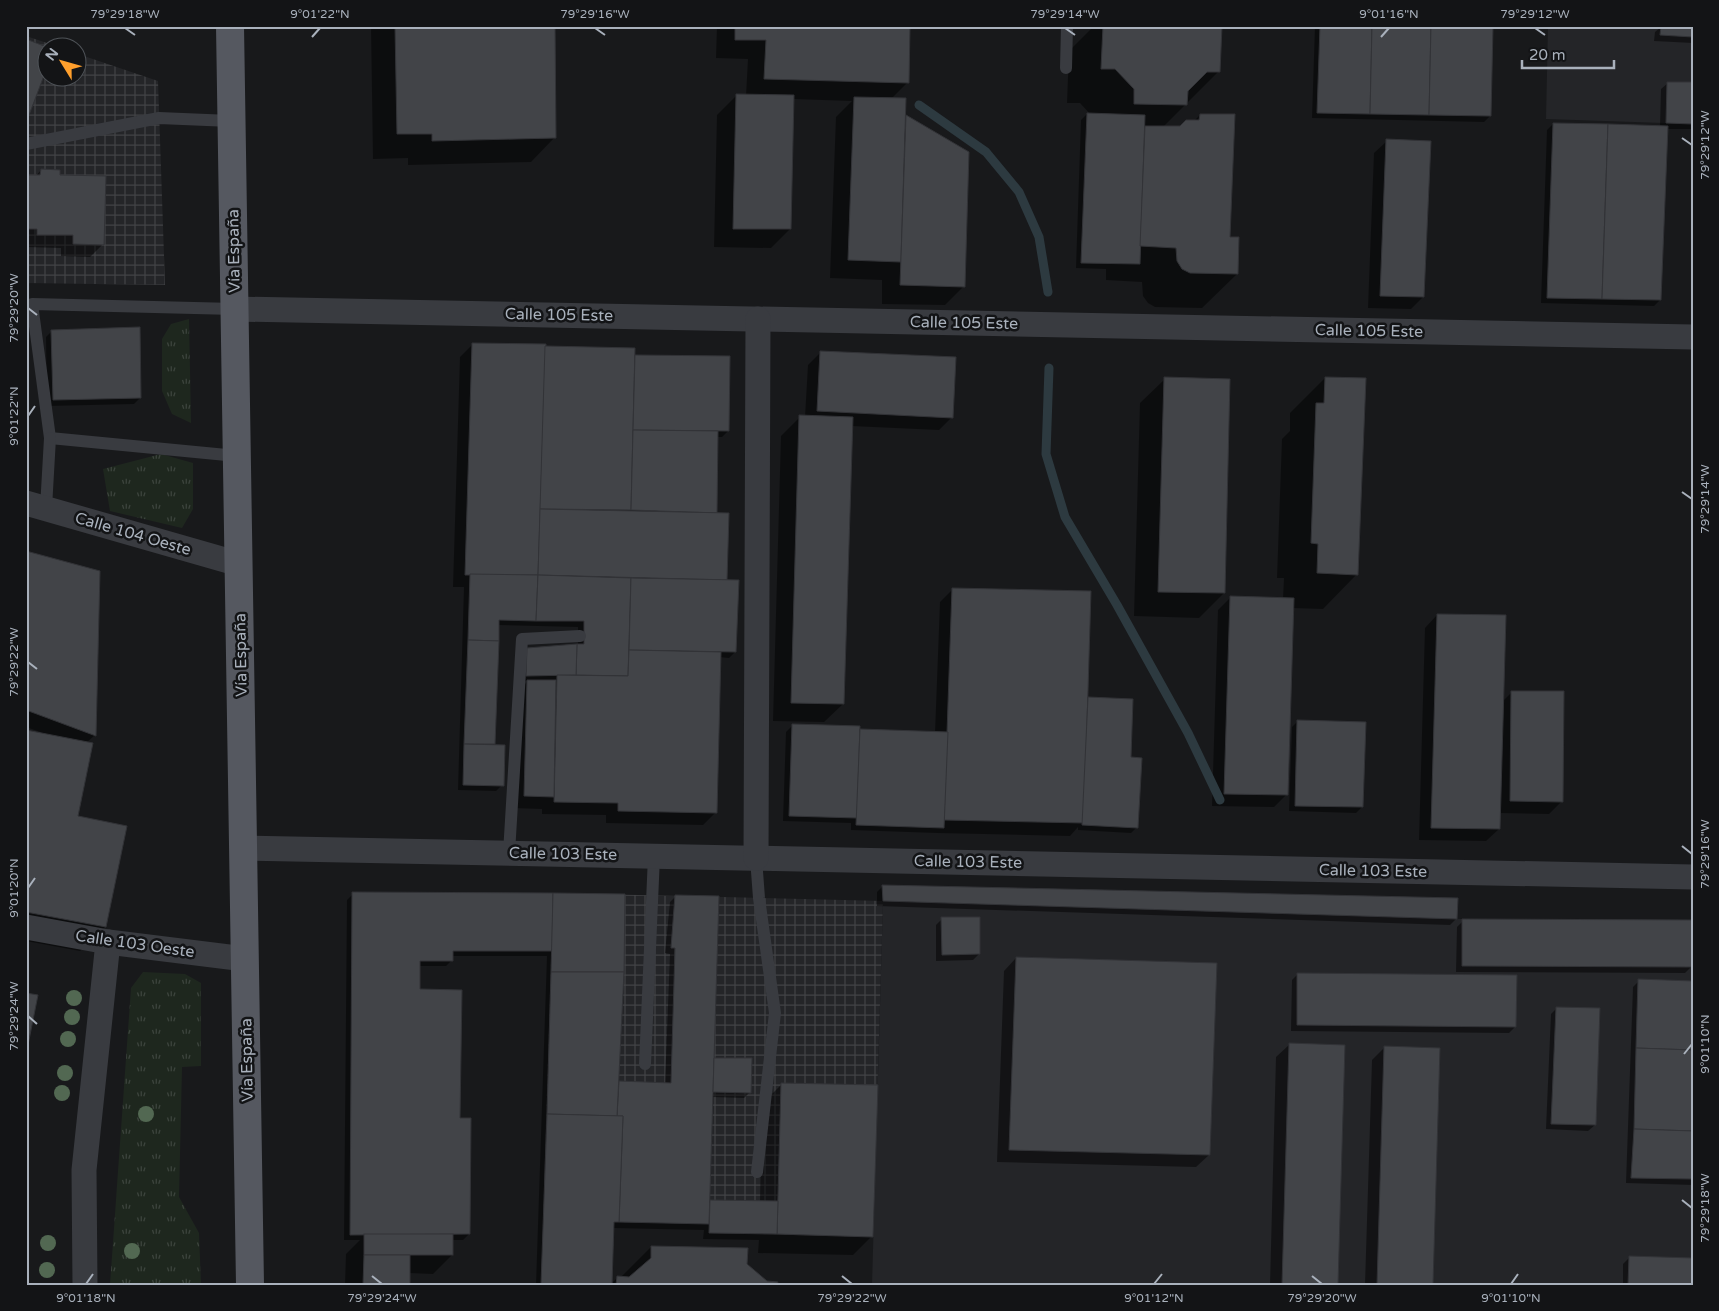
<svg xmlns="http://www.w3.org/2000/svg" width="1719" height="1311" viewBox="0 0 1719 1311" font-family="'Varela Round',sans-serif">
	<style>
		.built { fill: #242528 }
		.industrial { fill: url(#industrial-grid) }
		.grass { fill: url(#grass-tufts) }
		.shadow { fill: #0007 }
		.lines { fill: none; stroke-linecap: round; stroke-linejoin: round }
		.stream { stroke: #2d3a40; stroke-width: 9 }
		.building { fill: #424448; stroke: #323337 }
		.service { stroke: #393b40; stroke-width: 12 }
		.minor { stroke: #393b40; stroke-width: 25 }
		.primary { stroke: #555860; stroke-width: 28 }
		.tree { fill: #526852 }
		.ticks { fill: none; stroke: #a9b1bc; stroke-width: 2 }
		.labels { text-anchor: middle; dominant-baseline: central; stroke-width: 5; stroke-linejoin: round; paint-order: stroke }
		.street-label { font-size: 16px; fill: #a9b1bc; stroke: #131416 }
		.neatline { fill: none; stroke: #a9b1bc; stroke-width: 2 }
		.ticks-label { font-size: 12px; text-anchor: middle; fill: #a9b1bc }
	</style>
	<defs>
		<pattern id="industrial-grid" width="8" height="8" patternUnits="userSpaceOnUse" patternTransform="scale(1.25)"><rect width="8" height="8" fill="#242528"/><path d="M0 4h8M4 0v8" fill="none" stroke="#414245"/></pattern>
		<pattern id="grass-tufts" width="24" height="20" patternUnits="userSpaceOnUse" patternTransform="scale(1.25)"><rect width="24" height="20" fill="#1e271e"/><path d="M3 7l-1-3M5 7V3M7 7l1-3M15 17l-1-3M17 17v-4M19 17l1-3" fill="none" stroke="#3c443d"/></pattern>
	</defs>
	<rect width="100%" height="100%" fill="#18191b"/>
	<g class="built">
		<polygon points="1548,26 1693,26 1693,124 1546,119"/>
		<polygon points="883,901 1462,919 1462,966 1692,967 1693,947 1693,1285 872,1285"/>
	</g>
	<g class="industrial">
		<polygon points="26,36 59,47 48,48 48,78 78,78 78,54 158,81 165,285 26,283"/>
		<polygon points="553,893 883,901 873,1237 709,1233 709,1224 614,1222 612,1285 541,1285"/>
	</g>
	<g class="grass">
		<polygon points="189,319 191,423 172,414 162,391 162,339 171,324"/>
		<polygon points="161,454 193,463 193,509 182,528 110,511 103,469"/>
		<polygon points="143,972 185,974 201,983 201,1066 182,1067 179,1197 199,1233 201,1285 110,1285 131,988"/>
	</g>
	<g class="shadow">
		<polygon points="371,26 554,26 555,137 531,162 408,165 408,158 373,159"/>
		<polygon points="717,26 909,26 907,83 891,99 904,116 968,153 964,286 945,305 882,304 882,280 830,278 836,117 852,101 793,99 790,229 771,248 714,247 717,115 736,96 746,96 748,59 716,58"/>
		<polygon points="1094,26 1221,26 1218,72 1163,127 1180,128 1194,121 1200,115 1229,238 1237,274 1202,308 1155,307 1148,303 1143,296 1142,282 1106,280 1106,269 1076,268 1081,120 1087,114 1091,115 1080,103 1067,103 1069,51"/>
		<polygon points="1315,26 1542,26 1492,27 1490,116 1484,122 1312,118"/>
		<polygon points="1693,26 1693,43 1654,41 1655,32 1661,27"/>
		<polygon points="1668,83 1693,83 1693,129 1666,129 1660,300 1654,306 1541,303 1547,130 1553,124 1660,127 1661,89"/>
		<polygon points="1387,141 1423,297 1411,309 1368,308 1374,153"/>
		<polygon points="41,170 58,177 103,244 90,257 61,256 61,248 26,247 26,177 35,177"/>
		<polygon points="52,331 140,398 134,404 47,406 46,337"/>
		<polygon points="473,344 545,347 633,356 729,358 728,431 722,437 717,437 716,514 735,652 729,658 719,657 716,812 703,825 606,823 606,815 542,814 542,809 512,808 515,694 528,681 521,681 521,656 578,646 578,627 498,625 494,746 502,785 496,791 458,790 464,587 453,587 460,357"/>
		<polygon points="821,352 952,417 939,430 851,426 843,704 824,722 773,721 781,436 800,417 805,417 808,365"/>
		<polygon points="1325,378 1357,574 1323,609 1292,608 1286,795 1274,807 1212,806 1218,610 1230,598 1283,599 1284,578 1277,578 1282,439 1290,431 1290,413"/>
		<polygon points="1165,379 1224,593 1199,618 1134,616 1140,403"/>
		<polygon points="26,553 95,735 86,743 76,817 105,927 80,951 26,941 26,731 43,733 26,727"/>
		<polygon points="953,589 1087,700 1088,698 1129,758 1137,827 1131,833 1078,830 1078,827 1070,836 937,833 851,830 851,823 783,821 786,732 792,726 935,733 940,602"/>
		<polygon points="1437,615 1502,702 1512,692 1562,801 1549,814 1499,813 1499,829 1486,841 1419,840 1425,628"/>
		<polygon points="1298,721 1362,807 1356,813 1289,811 1292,727"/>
		<polygon points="883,886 1456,919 1450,925 877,906 877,892"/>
		<polygon points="353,894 624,895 618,1082 665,1084 670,954 665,953 670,902 676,896 712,1059 750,1092 744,1098 712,1097 708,1201 760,1202 762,1104 781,1085 872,1236 853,1255 758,1253 759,1240 703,1239 704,1230 613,1228 611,1284 617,1278 620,1278 651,1247 746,1264 766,1283 776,1285 536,1285 547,956 452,956 452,960 446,966 419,966 419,991 459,1119 469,1234 463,1240 452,1240 452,1255 433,1274 409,1273 409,1285 345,1285 346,1254 360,1240 344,1240 347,900"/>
		<polygon points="942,919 979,954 973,960 936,961 936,925"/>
		<polygon points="1463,921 1693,931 1691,967 1685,973 1456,972 1457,927"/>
		<polygon points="1016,958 1209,1155 1196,1167 997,1162 1004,971"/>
		<polygon points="1298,974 1515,1027 1509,1033 1291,1031 1292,980"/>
		<polygon points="1639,981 1693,983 1693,1185 1626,1183 1633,987"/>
		<polygon points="1557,1008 1595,1125 1588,1131 1546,1129 1551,1014"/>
		<polygon points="1289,1045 1337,1285 1270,1285 1276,1057"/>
		<polygon points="1384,1048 1432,1285 1365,1285 1372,1060"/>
		<polygon points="1629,1258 1693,1285 1623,1285 1623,1264"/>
	</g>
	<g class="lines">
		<g class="stream">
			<polyline points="919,105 986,152 1019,192 1039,237 1048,292"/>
			<polyline points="1049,368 1046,454 1065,517 1117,605 1188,733 1220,800"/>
		</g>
	</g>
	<g class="building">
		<polygon points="395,26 555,26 556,138 432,141 432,134 397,134"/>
		<polygon points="735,26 910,26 909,83 764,79 766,40 735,40"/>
		<polygon points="1103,26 1222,26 1220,72 1207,72 1188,91 1187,105 1134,104 1134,89 1115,69 1101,69"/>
		<polygon points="1320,26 1372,26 1370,114 1317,113"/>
		<polygon points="1372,26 1431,26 1429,115 1370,114"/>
		<polygon points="1431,26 1493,26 1491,116 1429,115"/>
		<polygon points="1661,26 1693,26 1693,37 1660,35"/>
		<polygon points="26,39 49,48 48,48 48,65 26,123"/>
		<polygon points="1667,82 1693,82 1693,124 1666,123"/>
		<polygon points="736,94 794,95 791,229 733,229"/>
		<polygon points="854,97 906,98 901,262 848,260"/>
		<polygon points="1087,113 1145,115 1140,264 1081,263"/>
		<polygon points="1200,114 1235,114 1230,237 1239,237 1238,274 1190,273 1182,269 1177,261 1176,248 1140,246 1145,126 1180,126 1186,120 1199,120"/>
		<polygon points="906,115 969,152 965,287 900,285"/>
		<polygon points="1553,123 1608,124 1602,299 1547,298"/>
		<polygon points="1608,124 1668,126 1661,300 1602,299"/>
		<polygon points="1386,139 1431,141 1424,297 1380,296"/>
		<polygon points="41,169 60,170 60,175 106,176 104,245 73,244 73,235 37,235 37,229 26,229 26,175 40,175"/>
		<polygon points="140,327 141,398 53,400 51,330"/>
		<polygon points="472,343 546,344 538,575 465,575"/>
		<polygon points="545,346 635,348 631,510 540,509"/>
		<polygon points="820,351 956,357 953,418 817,411"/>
		<polygon points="635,355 730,356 729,431 633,430"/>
		<polygon points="1164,377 1230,379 1225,593 1158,592"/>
		<polygon points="1325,377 1366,378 1358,575 1317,573 1318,544 1311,543 1316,403 1324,403"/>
		<polygon points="799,415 853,417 844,704 791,703"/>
		<polygon points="633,430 718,431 717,513 631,510"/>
		<polygon points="540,509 729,513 727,580 538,575"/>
		<polygon points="26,551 100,571 96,736 26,710"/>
		<polygon points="470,574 538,575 536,621 499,620 499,641 468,640"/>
		<polygon points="538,575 631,578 628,676 576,675 577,644 584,644 584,621 536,621"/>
		<polygon points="631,578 739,580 736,652 629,650"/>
		<polygon points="952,588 1091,591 1084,823 944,820"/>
		<polygon points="1230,596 1294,598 1288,795 1224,794"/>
		<polygon points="1437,614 1506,615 1500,829 1431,828"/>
		<polygon points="468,640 499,641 495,744 464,744"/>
		<polygon points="577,644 576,675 526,676 527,648"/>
		<polygon points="629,650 721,652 717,813 618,811 618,803 554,802 557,675 628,676"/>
		<polygon points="527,680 556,680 554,797 524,796"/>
		<polygon points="1511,691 1564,691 1563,802 1510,801"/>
		<polygon points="1088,697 1133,699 1131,757 1142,758 1138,828 1082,825"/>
		<polygon points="1297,720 1366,722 1363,807 1295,806"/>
		<polygon points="792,724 860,726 857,818 789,816"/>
		<polygon points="860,729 948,732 944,828 856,825"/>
		<polygon points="26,730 93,743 78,816 127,826 106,927 26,912"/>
		<polygon points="464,744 505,745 504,786 463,785"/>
		<polygon points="882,885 1458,898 1457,919 883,901"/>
		<polygon points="352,892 553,893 552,951 453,951 453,961 420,961 420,989 462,990 460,1118 471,1118 470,1234 350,1235"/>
		<polygon points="553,893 625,894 624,972 551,972"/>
		<polygon points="675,895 719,896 709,1224 619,1222 623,1116 617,1116 619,1081 671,1083 675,948 671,948"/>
		<polygon points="941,917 980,917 980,954 942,955"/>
		<polygon points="1462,919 1693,920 1692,967 1462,966"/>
		<polygon points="1016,957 1217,963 1210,1155 1009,1150"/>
		<polygon points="551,972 624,972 617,1116 547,1114"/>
		<polygon points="1297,973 1517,975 1516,1027 1297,1025"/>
		<polygon points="1638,979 1693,981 1693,1050 1636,1048"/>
		<polygon points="26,993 38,995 26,1055"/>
		<polygon points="1556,1007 1600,1008 1596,1125 1551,1124"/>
		<polygon points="1289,1043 1345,1045 1338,1285 1282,1285"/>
		<polygon points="1384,1046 1440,1048 1433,1285 1377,1285"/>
		<polygon points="1636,1048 1693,1050 1693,1131 1634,1129"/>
		<polygon points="714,1058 752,1058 751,1093 713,1092"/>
		<polygon points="781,1083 878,1085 873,1237 777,1234"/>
		<polygon points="547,1114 623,1116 619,1222 614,1222 612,1285 541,1285"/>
		<polygon points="1634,1129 1693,1131 1693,1179 1631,1178"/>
		<polygon points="710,1200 778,1201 777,1234 709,1233"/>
		<rect x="364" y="1234" width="89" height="21"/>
		<polygon points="651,1246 748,1248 747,1264 767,1281 778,1282 777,1285 616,1285 617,1276 629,1277 651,1258"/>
		<polygon points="364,1255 410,1255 410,1285 363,1285"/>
		<polygon points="1629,1256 1693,1258 1693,1285 1628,1285"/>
	</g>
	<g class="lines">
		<g class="service">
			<polyline points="1066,68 1067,26"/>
			<polyline points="26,144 159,118 231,121"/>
			<polyline points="235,309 32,304 50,438 237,456"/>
			<polyline points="46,508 50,438"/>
			<polyline points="509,853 522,639 580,636"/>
			<polyline points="756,858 759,898 775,1013 757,1172"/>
			<polyline points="645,1064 654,856"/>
		</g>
		<g class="minor">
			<polyline points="235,309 1693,337"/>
			<polyline points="26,503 239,564"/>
			<polyline points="244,848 1693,877"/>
			<polyline points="756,858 758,319"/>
			<polyline points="26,927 108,942 245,959"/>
			<polyline points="85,1285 84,1170 108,942"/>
		</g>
		<polyline class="primary" points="230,26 250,1285"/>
	</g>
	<g class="tree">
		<circle cx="74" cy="998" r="8"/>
		<circle cx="72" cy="1017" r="8"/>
		<circle cx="68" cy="1039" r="8"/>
		<circle cx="65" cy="1073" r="8"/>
		<circle cx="62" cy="1093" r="8"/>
		<circle cx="146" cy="1114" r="8"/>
		<circle cx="48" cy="1243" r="8"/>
		<circle cx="132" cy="1251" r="8"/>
		<circle cx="47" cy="1270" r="8"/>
	</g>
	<path class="ticks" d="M125 28 135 35M595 28 605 35M1065 28 1075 35M1535 28 1545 35M312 37 320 28M1381 37 1389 28M1682 138 1692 145M28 308 37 315M28 416 35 406M1682 492 1692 499M28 662 37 669M1682 846 1692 854M28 888 35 878M28 1016 37 1024M1684 1054 1692 1044M1682 1200 1692 1208M372 1276 382 1284M842 1276 852 1284M1312 1276 1322 1284M86 1284 93 1274M1154 1284 1162 1274M1511 1284 1518 1274"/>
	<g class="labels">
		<g class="street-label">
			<text transform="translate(234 251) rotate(-91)">Vía España</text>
			<text transform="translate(559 315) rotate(1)">Calle 105 Este</text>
			<text transform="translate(964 323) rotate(1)">Calle 105 Este</text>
			<text transform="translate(1369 331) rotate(1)">Calle 105 Este</text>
			<text transform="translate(133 534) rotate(16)">Calle 104 Oeste</text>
			<text transform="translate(241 655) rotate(-91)">Vía España</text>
			<text transform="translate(563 854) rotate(1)">Calle 103 Este</text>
			<text transform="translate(968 862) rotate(1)">Calle 103 Este</text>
			<text transform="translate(1373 871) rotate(1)">Calle 103 Este</text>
			<text transform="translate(135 944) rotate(8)">Calle 103 Oeste</text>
			<text transform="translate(247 1060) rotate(-91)">Vía España</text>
		</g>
	</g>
	<rect width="1719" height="1311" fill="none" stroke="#131416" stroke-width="55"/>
	<g transform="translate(62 62) rotate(307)"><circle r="24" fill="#131416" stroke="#4f5358"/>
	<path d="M0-4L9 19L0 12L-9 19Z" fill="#ff9f2c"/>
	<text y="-8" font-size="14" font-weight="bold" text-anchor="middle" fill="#a9b1bc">N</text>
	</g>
	<path d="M1522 60v8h92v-8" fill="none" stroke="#a9b1bc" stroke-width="2.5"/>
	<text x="1529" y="60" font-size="15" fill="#a9b1bc" stroke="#131416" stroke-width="4" paint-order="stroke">20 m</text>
	<rect x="28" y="28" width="1664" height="1256" class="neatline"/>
	<g class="ticks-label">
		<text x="125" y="18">79°29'18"W</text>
		<text x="320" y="18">9°01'22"N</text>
		<text x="595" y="18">79°29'16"W</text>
		<text x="1065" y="18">79°29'14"W</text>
		<text x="1389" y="18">9°01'16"N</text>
		<text x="1535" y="18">79°29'12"W</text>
		<text transform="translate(1705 145) rotate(-90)" y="4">79°29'12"W</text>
		<text transform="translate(14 308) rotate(-90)" y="4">79°29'20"W</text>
		<text transform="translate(14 416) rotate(-90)" y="4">9°01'22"N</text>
		<text transform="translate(1705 499) rotate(-90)" y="4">79°29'14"W</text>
		<text transform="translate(14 662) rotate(-90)" y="4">79°29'22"W</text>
		<text transform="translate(1705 854) rotate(-90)" y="4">79°29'16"W</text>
		<text transform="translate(14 888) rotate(-90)" y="4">9°01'20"N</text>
		<text transform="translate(14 1016) rotate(-90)" y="4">79°29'24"W</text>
		<text transform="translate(1705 1044) rotate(-90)" y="4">9°01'10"N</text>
		<text transform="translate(1705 1208) rotate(-90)" y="4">79°29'18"W</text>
		<text x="86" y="1302">9°01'18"N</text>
		<text x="382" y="1302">79°29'24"W</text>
		<text x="852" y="1302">79°29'22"W</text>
		<text x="1154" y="1302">9°01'12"N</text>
		<text x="1322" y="1302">79°29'20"W</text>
		<text x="1511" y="1302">9°01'10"N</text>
	</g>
</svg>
